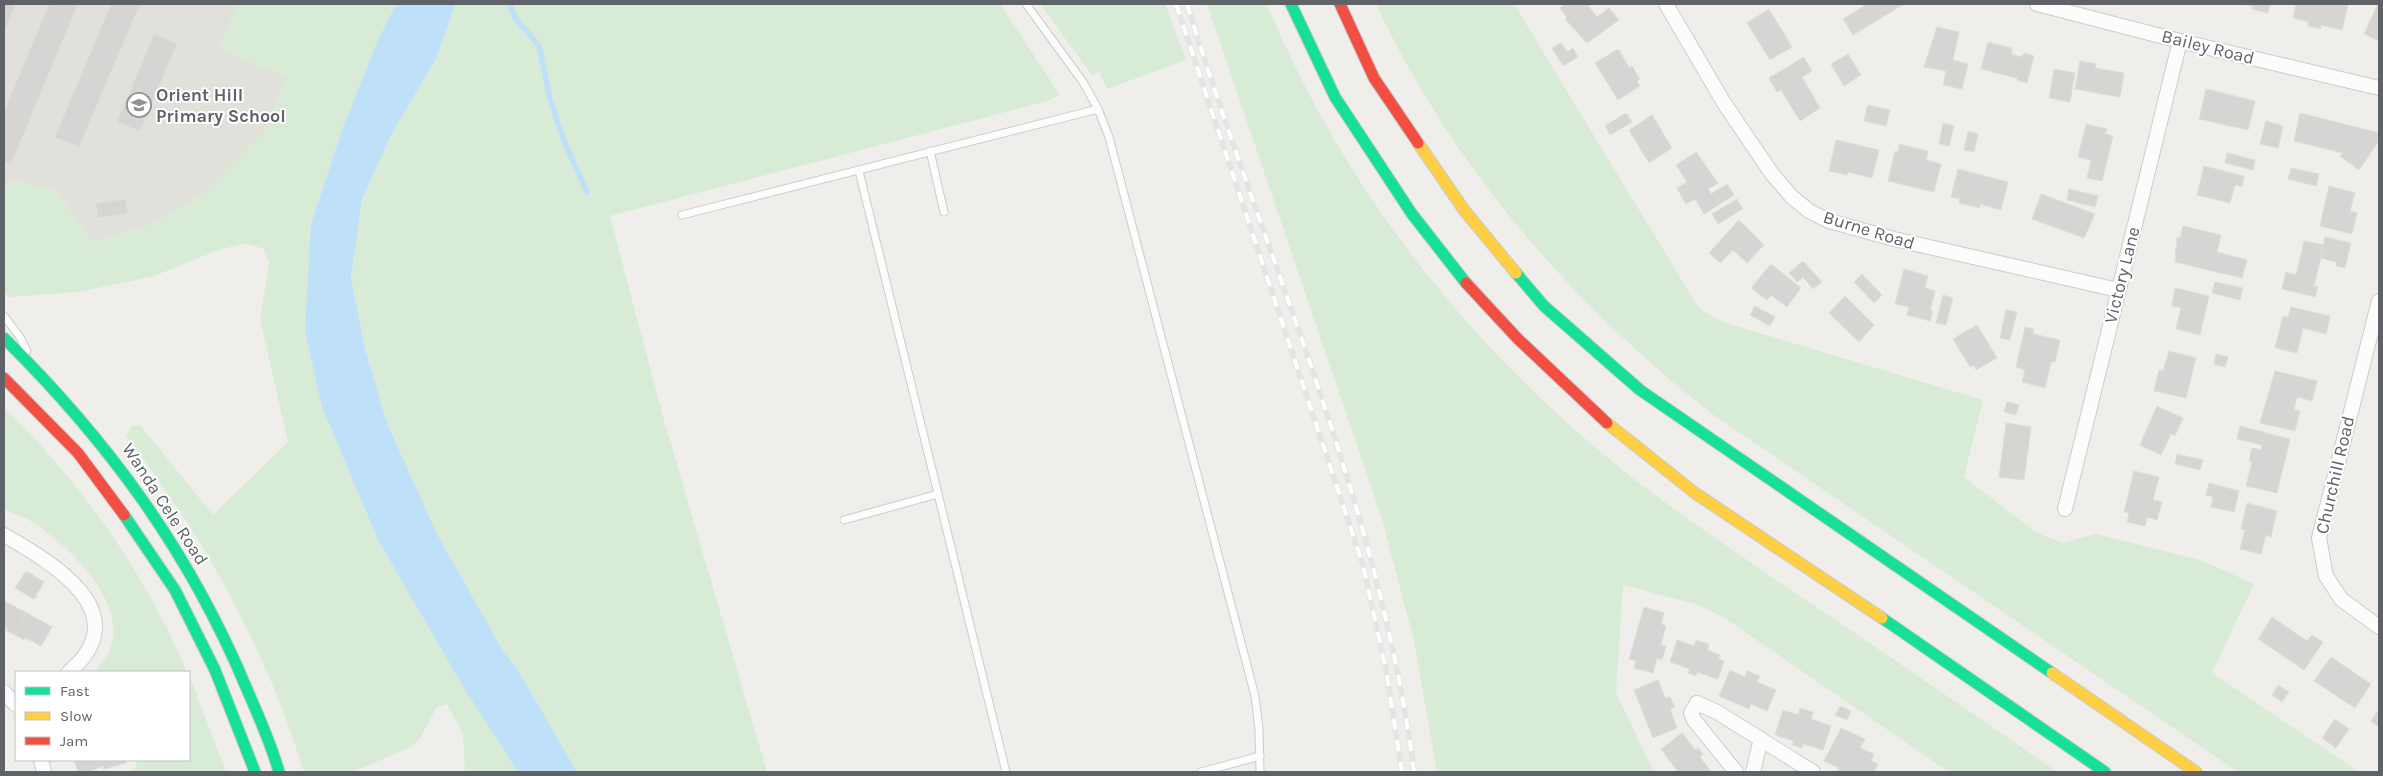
<svg xmlns="http://www.w3.org/2000/svg" width="2383" height="776" viewBox="0 0 2383 776" font-family="Karla,sans-serif">
	<style>
		.education { fill: #e2e0da }
		.green { fill: #d8ebd6 }
		.water { fill: #bfe0f9 }
		.lines { fill: none; stroke-linecap: round; stroke-linejoin: round }
		.stream { stroke: #bfe0f9; stroke-width: 5.5 }
		.building { fill: #d6d5d3; stroke: #deddd9 }
		.lane-casing { stroke: #cbcccc; stroke-width: 9 }
		.street-casing { stroke: #cbcccc; stroke-width: 16 }
		.fast-casing { stroke: #cacacb; stroke-width: 13 }
		.slow-casing { stroke: #cacacb; stroke-width: 13 }
		.jam-casing { stroke: #cacacb; stroke-width: 13 }
		.lane { stroke: #fdfcfc; stroke-width: 7 }
		.street { stroke: #fdfcfc; stroke-width: 14 }
		.fast { stroke: #16e098; stroke-width: 11 }
		.slow { stroke: #ffcf43; stroke-width: 11 }
		.jam { stroke: #f24e42; stroke-width: 11 }
		.rail-casing { stroke: #e4e4e4; stroke-width: 5.5 }
		.rail { stroke: #fff; stroke-width: 4; stroke-dasharray: 11; stroke-linecap: butt }
		.labels { text-anchor: middle; dominant-baseline: central; stroke-width: 4; stroke-linejoin: round; paint-order: stroke }
		.street-label { font-size: 18px; fill: #5f6368; stroke: #fff }
		.poi-label { font-size: 18px; font-weight: bold; fill: #5f6368; stroke: #fff; text-anchor: start }
	</style>
	<rect width="100%" height="100%" fill="#efeeea"/>
	<polygon class="education" points="4,4 238,4 219,48 287,77 263,133 202,195 151,225 93,242 57,192 19,182 4,183"/>
	<g class="green">
		<path d="M238 4H396L377 42 343 127 311 224 322 407 378 540 464 687 518 772H465L463 734 447 704 436 708 421 737 411 747 352 772H304C266 650 206 538 126 437L131 426 140 425 213 515 288 442 260 319 269 264 264 249 245 243 216 251 154 276 78 292 9 297 4 292V183L19 182 57 192 93 242 151 225 202 195 263 133 286 78 219 48Z"/>
		<polygon points="455,4 1000,4 1060,95 1047,101 610,216 663,417 767,772 577,772 518,670 503,651 437,534 387,423 366,352 351,278 362,199 392,133 437,57"/>
		<polygon points="1040,4 1165,4 1186,60 1107,89 1099,72 1092,75"/>
		<path d="M1207 4H1267C1338 176 1454 328 1596 448 1652 496 1713 536 1773 578 1868 642 1963 706 2057 772H1949L1723 617 1699 605 1623 585 1616 693 1654 772H1437L1414 641 1382 519Z"/>
		<path d="M1376 4H1514L1698 307 1720 321 1983 400 1964 477 2037 533 2063 543 2095 534 2203 561 2254 584 2212 673 2359 772H2238L1715 416C1572 305 1453 168 1376 4Z"/>
		<path d="M4 407C81 483 145 572 187 672H93C151 623 73 547 29 520 21 515 12 513 4 509Z"/>
		<polygon points="189,675 226,772 130,772 137,766 135,760 189,760"/>
	</g>
	<polygon class="water" points="396,4 455,4 437,57 392,133 362,199 351,278 366,352 387,423 437,534 503,651 518,670 577,772 518,772 464,688 378,540 322,407 305,331 311,224 343,127 377,42"/>
	<g class="lines">
		<polyline class="stream" points="510,4 514,16 539,46 550,99 564,141 587,192"/>
	</g>
	<g class="building">
		<polygon points="4,4 16,4 4,32"/>
		<polygon points="49,4 78,4 11,164 4,161 4,112"/>
		<polygon points="111,4 140,4 79,147 55,137"/>
		<polygon points="1565,4 1587,4 1597,17 1609,8 1619,20 1587,43 1565,19 1567,18 1560,8"/>
		<polygon points="1867,4 1904,4 1853,35 1843,19"/>
		<polygon points="2243,4 2270,4 2268,13 2252,9 2253,6"/>
		<polygon points="2296,4 2348,4 2342,30 2321,25 2321,29 2308,26 2309,22 2293,18"/>
		<polygon points="2378,4 2379,4 2379,41 2364,34"/>
		<polygon points="1769,9 1792,47 1770,60 1747,23"/>
		<polygon points="1937,27 1959,32 1953,60 1968,64 1962,89 1943,85 1946,71 1924,67"/>
		<polygon points="154,34 177,44 140,131 117,122"/>
		<polygon points="1988,42 2012,48 2011,54 2022,57 2024,53 2034,56 2027,83 2017,80 2017,78 1981,69"/>
		<polygon points="1561,43 1567,52 1573,48 1578,57 1563,66 1552,48"/>
		<polygon points="1618,49 1629,67 1632,66 1640,79 1637,81 1640,86 1618,100 1595,63"/>
		<polygon points="1848,54 1861,75 1844,86 1831,64"/>
		<polygon points="1804,57 1812,71 1802,77 1820,108 1800,121 1781,90 1777,92 1769,78"/>
		<polygon points="2080,61 2096,64 2095,68 2124,73 2120,97 2075,89"/>
		<polygon points="2054,69 2075,73 2070,102 2049,98"/>
		<polygon points="2206,89 2255,101 2248,130 2199,119"/>
		<polygon points="1868,105 1890,110 1886,126 1864,121"/>
		<polygon points="1626,113 1632,122 1610,135 1605,126"/>
		<polygon points="2300,113 2379,133 2379,141 2359,170 2340,156 2343,153 2294,141"/>
		<polygon points="1652,115 1672,148 1649,163 1629,130"/>
		<polygon points="2266,121 2283,126 2278,148 2260,144"/>
		<polygon points="1943,123 1954,126 1949,146 1939,144"/>
		<polygon points="2086,124 2107,129 2105,134 2113,136 2102,181 2087,178 2091,160 2078,157"/>
		<polygon points="1968,131 1978,134 1974,152 1964,150"/>
		<polygon points="1836,140 1879,150 1872,178 1848,172 1847,175 1829,171"/>
		<polygon points="1899,144 1928,151 1926,160 1941,164 1934,192 1888,181 1895,151 1898,152"/>
		<polygon points="1696,152 1718,183 1708,189 1711,194 1727,184 1734,195 1704,214 1695,199 1686,204 1677,188 1687,182 1676,165"/>
		<polygon points="2227,153 2255,160 2253,170 2225,163"/>
		<polygon points="2204,166 2244,176 2242,187 2235,185 2230,203 2197,195"/>
		<polygon points="2291,168 2319,174 2316,186 2288,179"/>
		<polygon points="1958,169 2008,182 2001,210 1980,204 1980,208 1959,203 1960,199 1951,197"/>
		<polygon points="2329,186 2355,193 2350,211 2357,213 2352,234 2320,226"/>
		<polygon points="2069,189 2098,196 2095,207 2067,200"/>
		<polygon points="2041,194 2095,214 2084,238 2032,219"/>
		<polygon points="125,199 128,213 98,218 96,204"/>
		<polygon points="1737,199 1743,209 1718,224 1712,214"/>
		<polygon points="1739,220 1764,245 1747,263 1733,250 1720,263 1709,253"/>
		<polygon points="2183,226 2221,235 2217,252 2247,260 2242,278 2175,262 2177,237 2180,238"/>
		<polygon points="2325,237 2351,243 2345,268 2336,266 2337,262 2321,258"/>
		<polygon points="2304,241 2324,245 2314,286 2318,287 2315,297 2282,289 2286,272 2296,275"/>
		<polygon points="1803,261 1822,282 1813,289 1803,277 1797,282 1789,273"/>
		<polygon points="1771,264 1801,288 1787,307 1771,295 1767,300 1751,288"/>
		<polygon points="1904,269 1928,276 1925,288 1935,291 1930,311 1933,311 1930,321 1907,315 1909,307 1895,304"/>
		<polygon points="1862,274 1882,295 1874,303 1854,282"/>
		<polygon points="2215,282 2243,288 2240,300 2212,293"/>
		<polygon points="2175,288 2209,296 2200,335 2176,329 2181,308 2172,306"/>
		<polygon points="1943,295 1953,298 1946,325 1936,323"/>
		<polygon points="1845,296 1874,325 1859,342 1829,313"/>
		<polygon points="1755,306 1775,317 1770,326 1750,315"/>
		<polygon points="2291,307 2330,316 2326,334 2303,328 2297,353 2275,348 2283,316 2288,317"/>
		<polygon points="2006,310 2017,312 2010,340 2000,338"/>
		<polygon points="1977,325 1997,358 1976,370 1974,365 1970,367 1953,339"/>
		<polygon points="2025,327 2034,329 2033,334 2060,340 2055,362 2051,362 2045,388 2022,382 2025,370 2016,367"/>
		<polygon points="2169,351 2196,358 2186,398 2154,391 2159,370 2163,371"/>
		<polygon points="2216,354 2228,357 2225,367 2214,364"/>
		<polygon points="2275,371 2317,381 2312,401 2297,397 2294,410 2300,411 2295,431 2260,423"/>
		<polygon points="2007,402 2019,405 2016,415 2004,412"/>
		<polygon points="2157,406 2183,418 2175,436 2171,434 2161,455 2140,445"/>
		<polygon points="2006,423 2031,427 2024,480 1999,477"/>
		<polygon points="2240,426 2290,439 2277,493 2246,486 2252,462 2249,461 2252,448 2261,450 2262,445 2237,439"/>
		<polygon points="2177,454 2203,460 2200,470 2175,464"/>
		<polygon points="2134,471 2159,477 2153,500 2162,502 2157,520 2147,517 2145,526 2127,522 2129,513 2124,512"/>
		<polygon points="2209,483 2239,491 2234,512 2211,507 2213,497 2206,495"/>
		<polygon points="2247,503 2277,511 2271,537 2266,535 2261,554 2240,549 2245,530 2241,529"/>
		<polygon points="26,571 44,582 34,599 15,588"/>
		<polygon points="4,601 27,613 15,635 6,630 7,627 4,626"/>
		<polygon points="1644,607 1664,613 1661,624 1666,626 1661,645 1666,646 1662,660 1657,658 1653,673 1634,668 1636,661 1629,659"/>
		<polygon points="27,613 52,627 41,646 26,638 24,640 15,635"/>
		<polygon points="2272,617 2307,641 2312,635 2323,642 2304,670 2258,639"/>
		<polygon points="1677,640 1694,646 1696,640 1709,644 1707,650 1720,655 1718,659 1724,661 1718,679 1697,672 1696,676 1688,673 1690,669 1670,662"/>
		<polygon points="2331,657 2371,684 2355,708 2314,681"/>
		<polygon points="1730,670 1745,677 1747,671 1760,676 1757,682 1776,690 1767,711 1751,704 1749,709 1719,696"/>
		<polygon points="1658,680 1665,698 1670,697 1675,707 1670,709 1677,728 1653,738 1634,690"/>
		<polygon points="2278,685 2289,692 2282,702 2272,695"/>
		<polygon points="1840,706 1851,711 1847,720 1835,715"/>
		<polygon points="1800,708 1813,712 1811,719 1831,726 1823,750 1803,744 1802,748 1792,745 1794,741 1775,735 1783,710 1798,715"/>
		<polygon points="2379,709 2379,727 2371,721"/>
		<polygon points="2335,719 2349,729 2336,748 2322,738"/>
		<polygon points="1841,728 1865,739 1860,748 1874,754 1871,761 1878,764 1874,772 1837,772 1839,768 1824,761"/>
		<polygon points="1682,733 1695,750 1698,748 1703,754 1700,757 1711,772 1678,772 1661,749"/>
		<polygon points="74,760 125,760 126,763 104,769 103,766 89,772 78,772"/>
	</g>
	<g class="lines">
		<defs>
			<g id="lane">
				<polyline points="1026,4 1083,82 1098,109 1109,137 1255,696 1259,730 1260,772"/>
				<polyline points="930,151 944,212"/>
				<polyline points="859,171 1006,772"/>
				<polyline points="682,215 1098,109"/>
				<polyline points="4,316 20,337 27,351"/>
				<polyline points="844,520 938,494"/>
				<polyline points="1201,772 1260,756"/>
			</g>
			<g id="street">
				<polyline points="1666,4 1724,103 1772,174 1792,197 1809,211 1829,221 1894,239 2118,290"/>
				<polyline points="2037,4 2180,41 2379,88"/>
				<polyline points="2379,301 2319,538 2326,576 2341,599 2379,627"/>
				<polyline points="2065,509 2180,41"/>
				<path d="M4 535C53 563 138 613 69 672"/>
				<polyline points="4,692 16,705"/>
				<polyline points="41,760 44,772"/>
				<polyline points="1736,772 1694,720 1691,713 1697,703 1717,712 1813,772"/>
				<polyline points="1753,772 1761,739"/>
			</g>
			<g id="fast">
				<polyline points="1291,4 1335,97 1412,214 1466,283"/>
				<polyline points="1516,273 1544,306 1640,390 2052,673"/>
				<path d="M4 338C108 441 189 551 246 687 258 715 271 743 279 772"/>
				<polyline points="124,515 175,590 215,670 255,772"/>
				<polyline points="1882,618 2105,772"/>
			</g>
			<g id="slow">
				<polyline points="1418,143 1464,210 1516,273"/>
				<polyline points="1607,423 1695,493 1882,618"/>
				<polyline points="2052,673 2196,772"/>
			</g>
			<g id="jam">
				<polyline points="1340,4 1374,78 1418,143"/>
				<polyline points="1466,283 1518,339 1607,423"/>
				<polyline points="4,378 78,453 124,515"/>
			</g>
		</defs>
		<use href="#lane" class="lane-casing"/>
		<use href="#street" class="street-casing"/>
		<use href="#fast" class="fast-casing"/>
		<use href="#slow" class="slow-casing"/>
		<use href="#jam" class="jam-casing"/>
		<use href="#lane" class="lane"/>
		<use href="#street" class="street"/>
		<use href="#fast" class="fast"/>
		<use href="#slow" class="slow"/>
		<use href="#jam" class="jam"/>
		<defs>
			<g id="rail">
				<polyline points="1176,4 1363,565 1386,670 1402,772"/>
				<path d="M1187 4C1265 258 1380 507 1414 772"/>
			</g>
		</defs>
		<use href="#rail" class="rail-casing"/>
		<use href="#rail" class="rail"/>
	</g>
	<defs>
		<symbol id="school-ring" viewBox="-11 -11 22 22"><circle r="9.5" fill="#fff" stroke="#919496" stroke-width="1.5"/><path d="M0-5L7-2L0 1L-7-2ZM-4 1L0 2.5L4 1V4Q0 6-4 4Z" fill="#919496"/></symbol>
	</defs>
	<g fill-rule="evenodd">
		<use href="#school-ring" x="125" y="91" width="28" height="28"/>
	</g>
	<g class="labels">
		<g class="street-label">
			<text transform="translate(2208 47) rotate(14)">Bailey Road</text>
			<text transform="translate(1869 230) rotate(17)">Burne Road</text>
			<text transform="translate(2122 275) rotate(-76)">Victory Lane</text>
			<text transform="translate(2335 475) rotate(-77)">Churchill Road</text>
			<text transform="translate(165 504) rotate(57)">Wanda Cele Road</text>
		</g>
		<g class="poi-label">
			<text x="156" y="95">Orient Hill<tspan x="156" dy="21">Primary School</tspan></text>
		</g>
	</g>
	<rect width="2383" height="776" fill="none" stroke="#5f6368" stroke-width="10"/>
	<rect x="15" y="671" width="175" height="90" fill="#ffffff" stroke="#bfc1c3"/>
	<rect x="25" y="687" width="25" height="8" fill="#16e098" stroke="#bfc1c3"/>
	<text x="60" y="696" font-size="15" fill="#5f6368">Fast</text>
	<rect x="25" y="712" width="25" height="8" fill="#ffcf43" stroke="#bfc1c3"/>
	<text x="60" y="721" font-size="15" fill="#5f6368">Slow</text>
	<rect x="25" y="737" width="25" height="8" fill="#f24e42" stroke="#bfc1c3"/>
	<text x="60" y="746" font-size="15" fill="#5f6368">Jam</text>
</svg>
